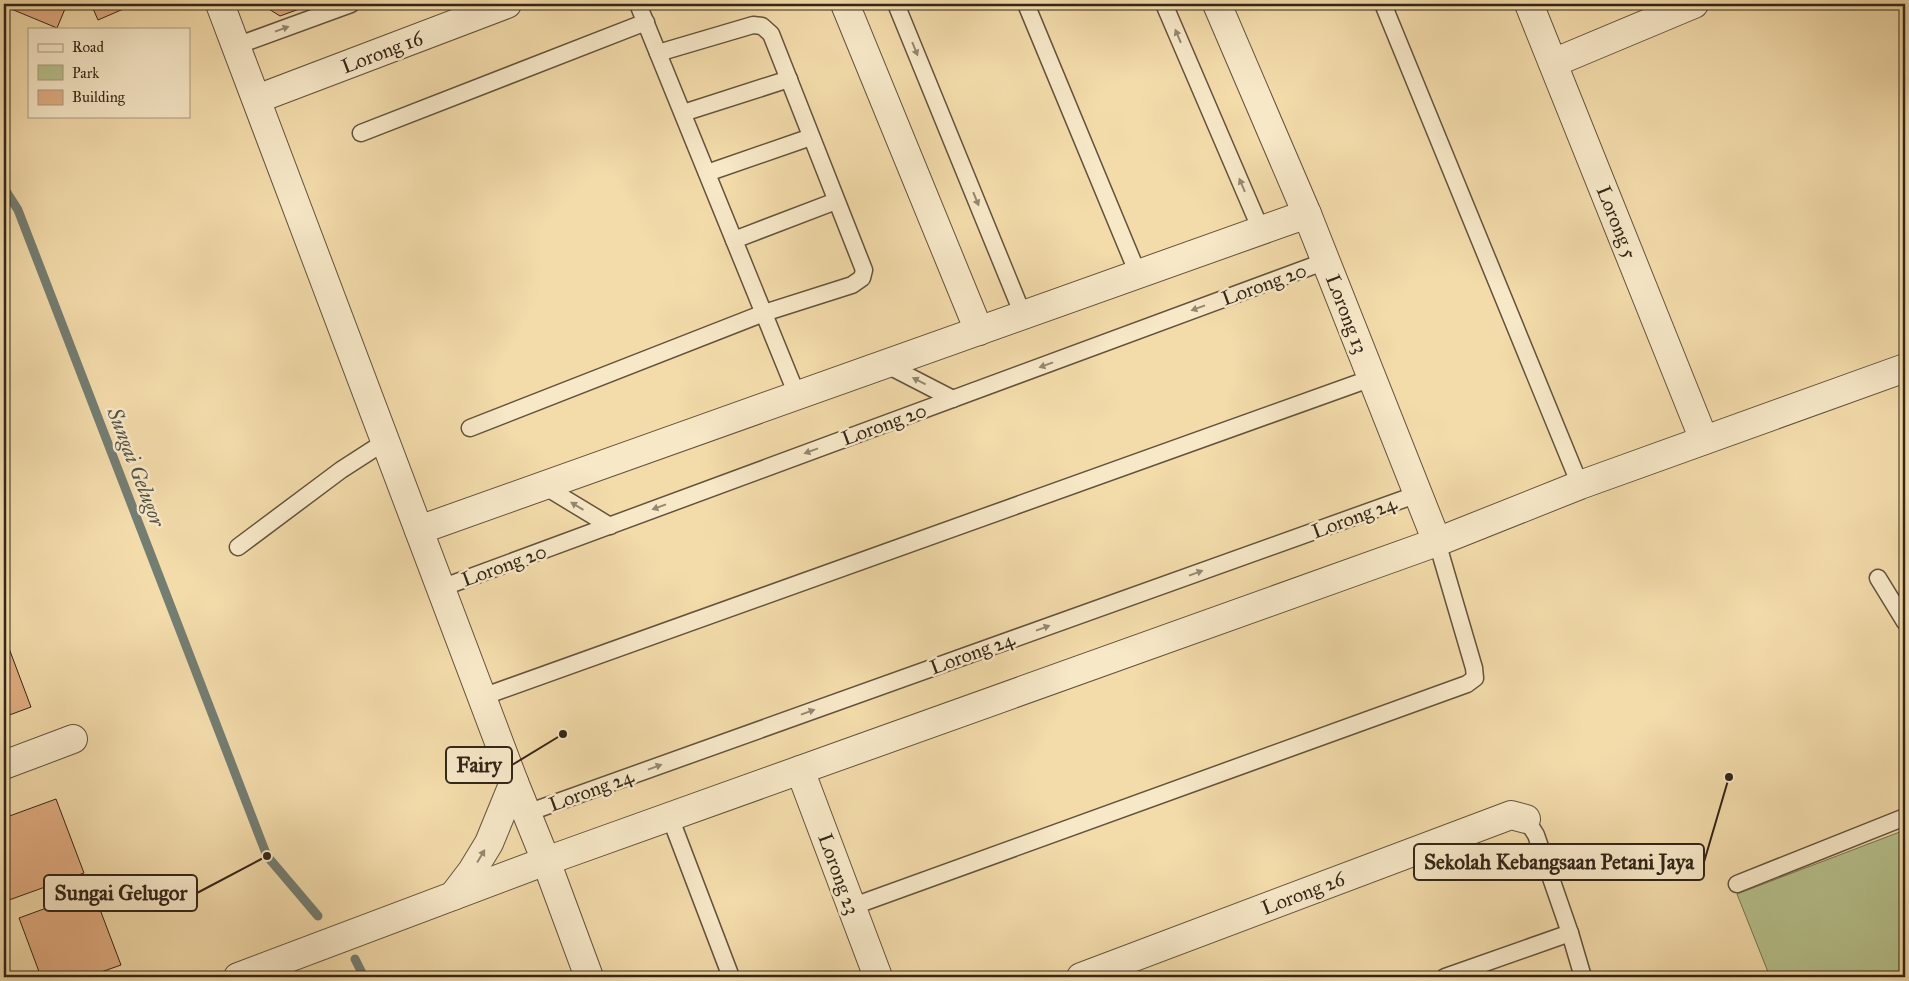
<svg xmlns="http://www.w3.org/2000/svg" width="1909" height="981" viewBox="0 0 1909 981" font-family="'IM FELL Great Primer',serif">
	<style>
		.green { fill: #b6c18c; stroke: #747452 }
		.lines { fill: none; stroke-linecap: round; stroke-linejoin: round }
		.stream { stroke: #737e73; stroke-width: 9 }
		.building { fill: #e1ad82; stroke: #332617 }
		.service-casing { stroke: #63533c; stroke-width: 19 }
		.minor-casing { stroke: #63533c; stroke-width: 30 }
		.tertiary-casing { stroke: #63533c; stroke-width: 30 }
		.service { stroke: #f7e8c8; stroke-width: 16 }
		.minor { stroke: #f7e8c8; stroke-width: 28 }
		.tertiary { stroke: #f7e8c8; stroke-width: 28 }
		.oneway { fill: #958770 }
		.labels { text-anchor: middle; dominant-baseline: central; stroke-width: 5; stroke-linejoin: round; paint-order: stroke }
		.street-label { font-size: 20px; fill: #332617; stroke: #f7e8c8 }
		.water-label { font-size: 21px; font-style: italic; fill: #535245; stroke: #f7e8c8 }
		.leader { fill: none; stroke: #332617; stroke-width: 2 }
		.callout-dot { fill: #332617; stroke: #f7e8c8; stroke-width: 2 }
		.callout { fill: #f7e8c8; stroke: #332617; stroke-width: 2 }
		.callout-label { font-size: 21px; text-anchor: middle; font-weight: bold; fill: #332617 }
	</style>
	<rect width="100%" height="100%" fill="#f3dbaa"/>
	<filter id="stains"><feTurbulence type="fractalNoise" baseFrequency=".004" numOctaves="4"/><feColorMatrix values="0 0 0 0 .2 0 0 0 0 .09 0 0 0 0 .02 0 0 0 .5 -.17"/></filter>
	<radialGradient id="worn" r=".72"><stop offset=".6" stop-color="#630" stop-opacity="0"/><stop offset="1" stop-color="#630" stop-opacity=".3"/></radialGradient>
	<polygon class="green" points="1905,830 1905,977 1770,977 1737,894"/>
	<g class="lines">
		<g class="stream">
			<polyline points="4,188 18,210 267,856 318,916"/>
			<polyline points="355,959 364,977"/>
		</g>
	</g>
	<g class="building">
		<polygon points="4,4 67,4 57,28 4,6"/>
		<polygon points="91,4 135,4 98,20"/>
		<polygon points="261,4 313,4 280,16"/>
		<polygon points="4,635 31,707 4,717"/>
		<polygon points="56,799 84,873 9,900 4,885 4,818"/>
		<polygon points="93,891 121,965 87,977 41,977 19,918"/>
	</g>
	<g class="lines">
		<defs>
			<g id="service">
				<polyline points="638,4 797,395"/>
				<polyline points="896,4 1023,315"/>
				<polyline points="1026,4 1138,274"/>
				<polyline points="1164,4 1261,230"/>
				<polyline points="1383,4 1580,485"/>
				<polyline points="236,46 351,4"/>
				<polyline points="683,113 789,79"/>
				<polyline points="361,133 646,22"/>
				<polyline points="707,173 811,137"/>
				<polyline points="734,240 836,201"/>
				<polyline points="885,364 953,399"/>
				<polyline points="470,428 764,313 852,285 862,278 864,270 771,34 762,26 753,25 658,53"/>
				<polyline points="544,486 610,526"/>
				<polyline points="238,547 341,470 386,441"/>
				<polyline points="1878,578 1905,622"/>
				<polyline points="441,588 1326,261"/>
				<polyline points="482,697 1372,378"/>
				<polyline points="527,813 1418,494"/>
				<polyline points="670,817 731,977"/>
				<polyline points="1526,819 1536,835 1570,933 1583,977"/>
				<polyline points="1737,884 1905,817"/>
				<polyline points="851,907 1467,684 1475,678 1474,668 1437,542"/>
				<polyline points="1445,977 1570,933"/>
			</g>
			<g id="minor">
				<polyline points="845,4 979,331"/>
				<polyline points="1217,4 1307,214 1437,542"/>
				<polyline points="1529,4 1704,440"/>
				<polyline points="1553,63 1694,4"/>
				<polyline points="257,99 507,4"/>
				<polyline points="419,530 1307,214"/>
				<polyline points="4,765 73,739"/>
				<polyline points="800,770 878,977"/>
				<polyline points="589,977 546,861 1437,542 1580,485 1905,368"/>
				<polyline points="1081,977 1511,815 1526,819"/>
			</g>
			<g id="tertiary">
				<polyline points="220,4 514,782 546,861 238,977"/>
				<polyline points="453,896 472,871 489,843 514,782"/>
			</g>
		</defs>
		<use href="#service" class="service-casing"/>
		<use href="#minor" class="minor-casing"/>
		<use href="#tertiary" class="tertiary-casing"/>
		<use href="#service" class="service"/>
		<use href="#minor" class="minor"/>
		<use href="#tertiary" class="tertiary"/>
	</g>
	<defs><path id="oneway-solid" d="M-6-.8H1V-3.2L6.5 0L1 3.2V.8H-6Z" transform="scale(1.25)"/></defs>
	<g class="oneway">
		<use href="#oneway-solid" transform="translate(282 29) rotate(-20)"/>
		<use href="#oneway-solid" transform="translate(1178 36) rotate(-113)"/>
		<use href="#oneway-solid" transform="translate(915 49) rotate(68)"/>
		<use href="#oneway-solid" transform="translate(1242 185) rotate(-113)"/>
		<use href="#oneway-solid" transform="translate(976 199) rotate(68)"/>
		<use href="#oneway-solid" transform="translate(1198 308) rotate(160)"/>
		<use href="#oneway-solid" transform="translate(1046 365) rotate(160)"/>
		<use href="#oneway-solid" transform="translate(919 381) rotate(-153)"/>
		<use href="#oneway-solid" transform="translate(811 451) rotate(160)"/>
		<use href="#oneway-solid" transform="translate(577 506) rotate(-149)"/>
		<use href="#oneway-solid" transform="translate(659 507) rotate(160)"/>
		<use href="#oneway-solid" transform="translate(1196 573) rotate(-20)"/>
		<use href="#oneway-solid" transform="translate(1043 628) rotate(-20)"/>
		<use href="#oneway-solid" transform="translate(808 712) rotate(-20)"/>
		<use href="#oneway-solid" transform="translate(655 767) rotate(-20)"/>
		<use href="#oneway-solid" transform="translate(481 856) rotate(-59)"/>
	</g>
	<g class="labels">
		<g class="street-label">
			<text transform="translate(382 52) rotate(-21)">Lorong 16</text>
			<text transform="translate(1617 222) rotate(68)">Lorong 5</text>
			<text transform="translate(1264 284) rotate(-20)">Lorong 20</text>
			<text transform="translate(1347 314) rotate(69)">Lorong 13</text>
			<text transform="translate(884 424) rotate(-20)">Lorong 20</text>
			<text transform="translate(1354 517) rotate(-20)">Lorong 24</text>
			<text transform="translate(504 565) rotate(-20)">Lorong 20</text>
			<text transform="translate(972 653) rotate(-20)">Lorong 24</text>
			<text transform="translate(591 790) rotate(-20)">Lorong 24</text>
			<text transform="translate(839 874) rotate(70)">Lorong 23</text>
			<text transform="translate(1303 893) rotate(-21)">Lorong 26</text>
		</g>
		<g class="water-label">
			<text transform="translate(136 467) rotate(69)">Sungai Gelugor</text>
		</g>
	</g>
	<path class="leader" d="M563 734L512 765M1729 777L1704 862M267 856L197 893"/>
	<g class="callout-dot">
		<circle cx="563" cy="734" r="5"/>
		<circle cx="1729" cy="777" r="5"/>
		<circle cx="267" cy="856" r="5"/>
	</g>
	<g class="callout">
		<rect x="446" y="747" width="66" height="36" rx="5"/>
		<rect x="1414" y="844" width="290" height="36" rx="5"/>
		<rect x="44" y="875" width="153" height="36" rx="5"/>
	</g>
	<g class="callout-label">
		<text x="479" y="772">Fairy</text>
		<text x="1559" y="869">Sekolah Kebangsaan Petani Jaya</text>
		<text x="121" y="900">Sungai Gelugor</text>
	</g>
	<rect width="1909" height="981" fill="none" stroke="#f3dbaa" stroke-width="20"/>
	<rect x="5" y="5" width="1899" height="971" fill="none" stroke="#332617" stroke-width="2.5"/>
	<rect x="10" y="10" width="1889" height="961" fill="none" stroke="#332617"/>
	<rect x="28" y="28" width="162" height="90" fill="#f7e8c8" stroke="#a99a81"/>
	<rect x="38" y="44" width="25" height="8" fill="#f7e8c8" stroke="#a99a81"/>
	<text x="72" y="52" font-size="15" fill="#332617">Road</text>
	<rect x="38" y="65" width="25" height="15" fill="#b6c18c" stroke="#a99a81"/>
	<text x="72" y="78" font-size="15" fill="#332617">Park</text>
	<rect x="38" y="90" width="25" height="15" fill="#e1ad82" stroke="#a99a81"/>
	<text x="72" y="102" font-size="15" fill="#332617">Building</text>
	<rect width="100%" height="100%" filter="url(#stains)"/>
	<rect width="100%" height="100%" fill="url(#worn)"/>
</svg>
